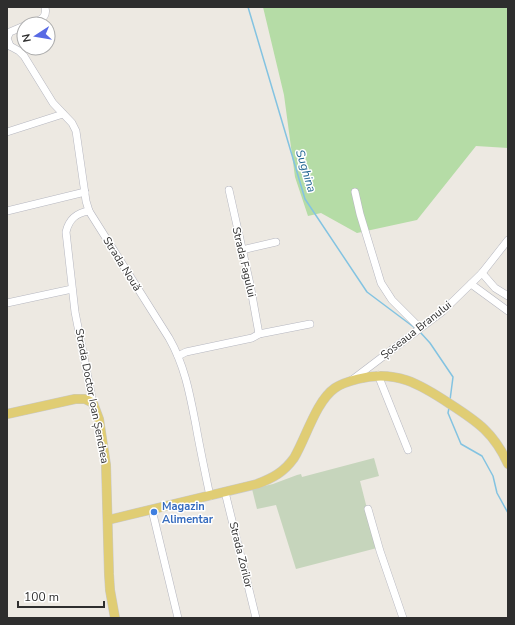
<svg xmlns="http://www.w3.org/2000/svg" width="515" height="625" viewBox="0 0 515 625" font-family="'Nunito Sans',sans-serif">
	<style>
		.green { fill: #b5dca6 }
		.cemetery { fill: #c6d5bc }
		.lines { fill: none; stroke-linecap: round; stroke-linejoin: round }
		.stream { stroke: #83c3e1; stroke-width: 1.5 }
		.minor-casing { stroke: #b6b7c0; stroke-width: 8 }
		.major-casing { stroke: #c9c9c9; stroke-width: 10 }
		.minor { stroke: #fff; stroke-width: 7 }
		.major { stroke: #e0cd74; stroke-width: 9 }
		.shop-dot { fill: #3f7fe0; stroke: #fff; stroke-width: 1.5 }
		.labels { text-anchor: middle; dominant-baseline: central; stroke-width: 3; stroke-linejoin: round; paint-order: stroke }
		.street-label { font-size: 11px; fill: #2e2e2e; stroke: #fff }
		.shop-label { font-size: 11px; font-weight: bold; fill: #366cbe; stroke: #fff; text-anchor: start }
		.water-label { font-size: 12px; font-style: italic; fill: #1f6390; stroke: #fff }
	</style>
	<rect width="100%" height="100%" fill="#ede9e2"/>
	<polygon class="green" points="263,7 508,7 508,148 476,146 417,220 357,233 321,213 308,216 295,177 284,95"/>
	<polygon class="cemetery" points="374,458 379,476 360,481 377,548 296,569 276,505 257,509 252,489 273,484 297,475 301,474 302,477"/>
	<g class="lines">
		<g class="stream">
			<polyline points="248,7 305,199 367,292 415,328"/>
			<polyline points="420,332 430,343 453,377 450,400"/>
			<polyline points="449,408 448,413 461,444 482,456 493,476 497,493 508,513"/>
		</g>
		<defs>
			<g id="minor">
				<path d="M29 24C38 21 48 19 45 7"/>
				<path d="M10 46 19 51 24 56 53 103 72 123 76 131 86 201 89 211 169 338C185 366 190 395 196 426 200 449 205 472 210 496"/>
				<polyline points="10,46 7,38 10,32 24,26"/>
				<polyline points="7,132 63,114"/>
				<polyline points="229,190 250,284 259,334"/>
				<polyline points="355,192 360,214 381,283 392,300 420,328"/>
				<polyline points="7,211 85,192"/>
				<path d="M89 211C76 213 69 219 66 232L75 312 93 403"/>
				<polyline points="242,250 276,242"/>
				<polyline points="482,273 495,288 508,296"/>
				<polyline points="471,284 508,311"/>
				<polyline points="7,303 72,289"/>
				<polyline points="178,356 186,352 252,338 259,334 310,324"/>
				<polyline points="378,375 408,450"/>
				<polyline points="352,380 443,311 482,273 508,240"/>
				<polyline points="225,492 256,618"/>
				<polyline points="368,509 380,551 403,618"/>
				<polyline points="152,510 178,618"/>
			</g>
			<g id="major">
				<polyline points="7,414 75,399 85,399 93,403 99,419 106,465 109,574 110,590 115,618"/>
				<path d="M108 520 257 484C273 478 284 472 294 458 306 438 316 401 335 388 342 383 350 381 358 379 395 369 420 384 450 404 478 422 494 433 508 464"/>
			</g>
		</defs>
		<use href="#minor" class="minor-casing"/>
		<use href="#major" class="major-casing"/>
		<use href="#minor" class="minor"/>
		<use href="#major" class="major"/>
	</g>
	<circle class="shop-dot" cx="154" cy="512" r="4"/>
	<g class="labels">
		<g class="street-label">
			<text transform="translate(244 262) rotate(77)">Strada Fagului</text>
			<text transform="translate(122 264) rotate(58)">Strada Nouă</text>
			<text transform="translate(416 330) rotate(-38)">Șoseaua Branului</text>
			<text transform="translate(92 396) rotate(79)">Strada Doctor Ioan Șenchea</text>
			<text transform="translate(241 555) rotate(76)">Strada Zorilor</text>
		</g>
		<g class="shop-label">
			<text x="162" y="506">Magazin<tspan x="162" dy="13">Alimentar</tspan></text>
		</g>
		<g class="water-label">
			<text transform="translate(306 171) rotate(73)">Sughina</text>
		</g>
	</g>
	<rect width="515" height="625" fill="none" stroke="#2e2e2e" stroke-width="16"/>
	<g transform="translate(36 36) rotate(258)"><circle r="19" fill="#ffffff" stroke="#ababab"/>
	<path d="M0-3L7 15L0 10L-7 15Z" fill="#586ae4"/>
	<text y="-6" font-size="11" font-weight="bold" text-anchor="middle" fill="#2e2e2e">N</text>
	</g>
	<path d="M18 601v6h86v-6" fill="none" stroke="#2e2e2e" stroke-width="2"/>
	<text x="24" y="601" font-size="12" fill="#2e2e2e" stroke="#ffffff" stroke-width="3" paint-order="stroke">100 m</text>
</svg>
